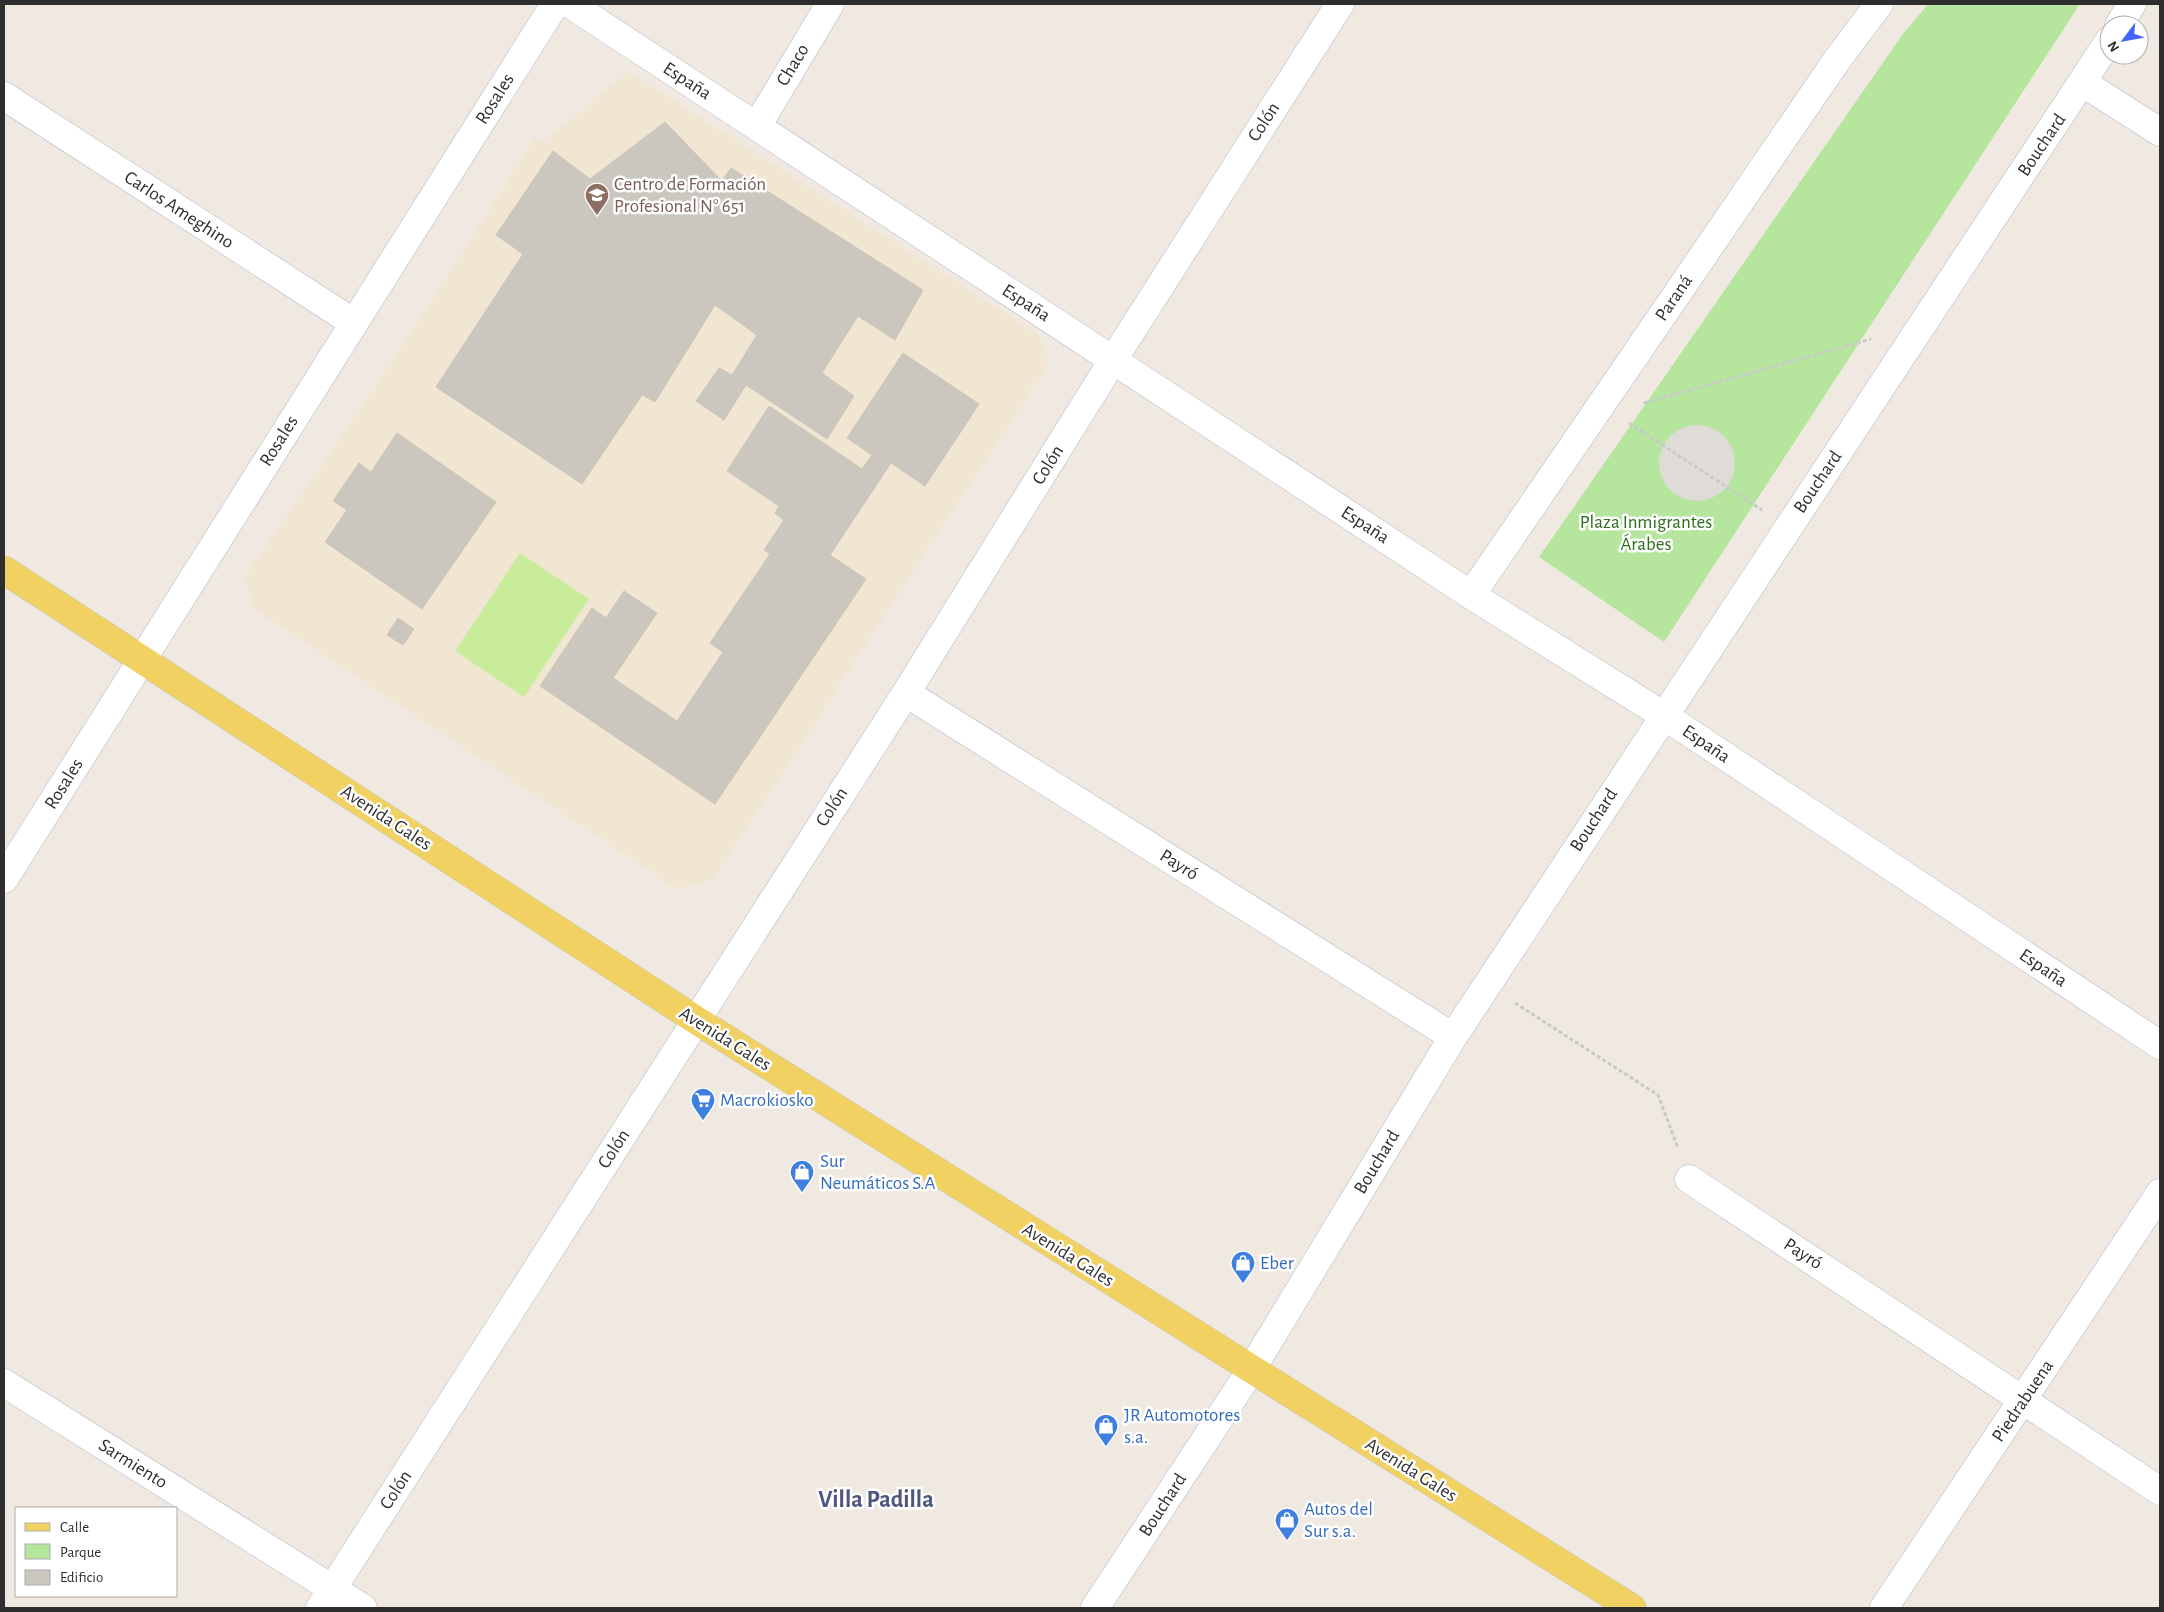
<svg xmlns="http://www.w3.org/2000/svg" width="2164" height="1612" viewBox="0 0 2164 1612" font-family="'Alegreya Sans',sans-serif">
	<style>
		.education { fill: #f0e6d1 }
		.green { fill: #b6e59e }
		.pitch { fill: #c9ec9a }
		.plaza { fill: #dfdcd8 }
		.building { fill: #cbc7bf; stroke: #cbc5ba }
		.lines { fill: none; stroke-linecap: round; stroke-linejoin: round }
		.minor-casing { stroke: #b4b7c1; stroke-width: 29 }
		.secondary-casing { stroke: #b4b7c1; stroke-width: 29 }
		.primary-casing { stroke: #c9c9c9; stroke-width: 29 }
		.path { stroke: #c9c9c9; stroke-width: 3; stroke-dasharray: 4 2.5; stroke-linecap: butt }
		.minor { stroke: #fff; stroke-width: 28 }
		.secondary { stroke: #fff; stroke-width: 28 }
		.primary { stroke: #f2d163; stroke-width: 28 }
		.labels { text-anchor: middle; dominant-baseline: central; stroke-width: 5; stroke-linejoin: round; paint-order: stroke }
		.street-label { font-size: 19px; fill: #2e2e2e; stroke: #fff }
		.education-label { font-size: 19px; fill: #785e54; stroke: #fff; text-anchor: start }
		.park-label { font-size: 19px; fill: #2c6e1b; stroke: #fff }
		.shop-label { font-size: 19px; fill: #366cbe; stroke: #fff; text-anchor: start }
		.district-label { font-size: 24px; font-weight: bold; fill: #4d5680; stroke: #fff }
	</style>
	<rect width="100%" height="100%" fill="#efe9e1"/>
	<polygon class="education" points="628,71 1039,335 1049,363 713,880 677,889 254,609 244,577 377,385 536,137 544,142"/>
	<polygon class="green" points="1928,4 2080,4 1664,642 1539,557 1903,34"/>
	<polygon class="pitch" points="520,553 589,599 524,697 455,651"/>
	<circle class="plaza" cx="1697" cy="463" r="38"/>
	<g class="building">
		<polygon points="665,122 722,181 731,168 923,290 895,340 858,316 822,373 854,396 827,439 746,385 724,420 696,401 719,368 732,375 757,335 715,305 655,402 642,395 582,484 436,387 523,254 496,235 553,151 590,179"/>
		<polygon points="903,353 979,404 925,486 891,463 830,555 866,579 715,804 540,686 592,608 606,618 624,591 657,613 613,678 677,721 723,652 710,643 770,554 764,550 784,520 775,513 779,506 727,471 769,406 862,469 872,455 847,438"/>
		<polygon points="397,433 496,502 422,609 325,542 347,510 333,501 359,463 371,472"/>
		<polygon points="398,618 414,629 403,645 387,635"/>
	</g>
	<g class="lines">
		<defs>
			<g id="minor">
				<polyline points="570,4 1471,595 1663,715 2160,1045"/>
				<polyline points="2083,83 2160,132"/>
				<polyline points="4,96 354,323"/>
				<polyline points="757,126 830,4"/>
				<polyline points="1471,595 1837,60 1879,4"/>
				<polyline points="906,693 1453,1037"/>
				<polyline points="4,879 555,4"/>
				<polyline points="1689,1179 2160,1491"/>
				<polyline points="4,1383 363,1608"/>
				<polyline points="320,1608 906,693 1113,360 1340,4"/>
				<polyline points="1884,1608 2160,1193"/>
			</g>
			<g id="secondary">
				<polyline points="2119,25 2132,4"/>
				<polyline points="1095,1608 1251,1370 1453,1037 2109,41"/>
			</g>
			<polyline id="primary" points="4,570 696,1020 1632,1608"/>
		</defs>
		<use href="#minor" class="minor-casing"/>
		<use href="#secondary" class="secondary-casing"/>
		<use href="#primary" class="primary-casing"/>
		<g class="path">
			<polyline points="1644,403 1871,339"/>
			<polyline points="1629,423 1762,510"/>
			<polyline points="1515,1003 1658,1095 1678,1148"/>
		</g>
		<use href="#minor" class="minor"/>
		<use href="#secondary" class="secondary"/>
		<use href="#primary" class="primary"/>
	</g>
	<defs>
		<symbol id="school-pin" viewBox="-11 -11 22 30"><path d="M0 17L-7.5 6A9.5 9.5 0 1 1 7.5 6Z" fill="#8d6e63" stroke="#fff"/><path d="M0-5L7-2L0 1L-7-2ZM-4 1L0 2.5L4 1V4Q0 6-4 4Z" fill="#fff"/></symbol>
		<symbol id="supermarket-pin" viewBox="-11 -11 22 30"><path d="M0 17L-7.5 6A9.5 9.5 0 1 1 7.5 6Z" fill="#3f7fe0" stroke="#fff"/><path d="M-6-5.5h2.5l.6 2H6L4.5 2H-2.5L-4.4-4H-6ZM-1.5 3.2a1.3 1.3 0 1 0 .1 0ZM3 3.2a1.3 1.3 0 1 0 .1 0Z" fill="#fff"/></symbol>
		<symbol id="shop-pin" viewBox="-11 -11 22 30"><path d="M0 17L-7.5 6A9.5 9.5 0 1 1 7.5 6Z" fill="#3f7fe0" stroke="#fff"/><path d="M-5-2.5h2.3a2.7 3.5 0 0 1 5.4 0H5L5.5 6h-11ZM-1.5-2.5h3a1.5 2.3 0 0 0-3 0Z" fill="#fff"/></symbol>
	</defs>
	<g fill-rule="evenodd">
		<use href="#school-pin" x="583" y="181" width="28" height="38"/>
		<use href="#supermarket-pin" x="689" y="1086" width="28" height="38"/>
		<use href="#shop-pin" x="788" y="1158" width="28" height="38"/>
		<use href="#shop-pin" x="1229" y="1249" width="28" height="38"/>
		<use href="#shop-pin" x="1092" y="1412" width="28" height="38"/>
		<use href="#shop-pin" x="1273" y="1506" width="28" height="38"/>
	</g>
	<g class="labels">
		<g class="street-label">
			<text transform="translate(793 65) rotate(-59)">Chaco</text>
			<text transform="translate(687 81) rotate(33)">España</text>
			<text transform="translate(495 99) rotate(-58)">Rosales</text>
			<text transform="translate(1264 122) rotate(-57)">Colón</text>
			<text transform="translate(2042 145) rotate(-56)">Bouchard</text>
			<text transform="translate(179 210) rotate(33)">Carlos Ameghino</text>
			<text transform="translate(1674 298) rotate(-56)">Paraná</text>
			<text transform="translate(1026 303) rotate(33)">España</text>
			<text transform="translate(279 441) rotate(-58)">Rosales</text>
			<text transform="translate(1048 465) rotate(-58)">Colón</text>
			<text transform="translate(1818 482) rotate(-56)">Bouchard</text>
			<text transform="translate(1365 525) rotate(33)">España</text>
			<text transform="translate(1706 744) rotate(34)">España</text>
			<text transform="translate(64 784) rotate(-58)">Rosales</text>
			<text transform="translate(832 807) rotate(-57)">Colón</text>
			<text transform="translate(386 818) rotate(33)">Avenida Gales</text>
			<text transform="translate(1594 820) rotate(-57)">Bouchard</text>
			<text transform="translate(1179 865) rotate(32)">Payró</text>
			<text transform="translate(2043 968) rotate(34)">España</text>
			<text transform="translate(725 1039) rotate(32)">Avenida Gales</text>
			<text transform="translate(614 1149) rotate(-57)">Colón</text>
			<text transform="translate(1377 1162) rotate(-59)">Bouchard</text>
			<text transform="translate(1803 1254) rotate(33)">Payró</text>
			<text transform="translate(1068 1255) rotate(32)">Avenida Gales</text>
			<text transform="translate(2023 1401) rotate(-56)">Piedrabuena</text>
			<text transform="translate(133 1464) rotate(32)">Sarmiento</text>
			<text transform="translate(1411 1470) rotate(32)">Avenida Gales</text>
			<text transform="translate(396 1490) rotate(-57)">Colón</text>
			<text transform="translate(1163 1505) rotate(-57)">Bouchard</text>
		</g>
		<g class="education-label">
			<text x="614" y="184">Centro de Formación<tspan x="614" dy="22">Profesional N° 651</tspan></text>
		</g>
		<g class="park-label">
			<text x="1646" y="522">Plaza Inmigrantes<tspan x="1646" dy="22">Árabes</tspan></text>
		</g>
		<g class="shop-label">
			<text x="720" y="1100">Macrokiosko</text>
			<text x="820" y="1161">Sur<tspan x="820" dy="22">Neumáticos S.A</tspan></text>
			<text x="1260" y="1263">Eber</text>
			<text x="1124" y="1415">JR Automotores<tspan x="1124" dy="22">s.a.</tspan></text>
			<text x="1304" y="1509">Autos del<tspan x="1304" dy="22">Sur s.a.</tspan></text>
		</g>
		<g class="district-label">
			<text x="876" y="1500">Villa Padilla</text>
		</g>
	</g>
	<rect width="2164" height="1612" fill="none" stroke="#2e2e2e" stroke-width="10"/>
	<rect x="15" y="1507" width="162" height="90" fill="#ffffff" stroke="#ababab"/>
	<rect x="25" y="1523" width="25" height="8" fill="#f2d163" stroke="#ababab"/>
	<text x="60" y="1532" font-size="15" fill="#2e2e2e">Calle</text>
	<rect x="25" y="1544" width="25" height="15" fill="#b6e59e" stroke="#ababab"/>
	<text x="60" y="1557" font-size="15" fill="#2e2e2e">Parque</text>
	<rect x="25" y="1570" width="25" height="15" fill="#cbc7bf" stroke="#ababab"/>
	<text x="60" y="1582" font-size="15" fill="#2e2e2e">Edificio</text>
	<g transform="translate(2124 40) rotate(238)"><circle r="24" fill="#ffffff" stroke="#ababab"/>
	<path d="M0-4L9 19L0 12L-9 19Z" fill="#4264fb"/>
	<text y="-8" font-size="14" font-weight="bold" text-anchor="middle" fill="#2e2e2e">N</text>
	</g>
</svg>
